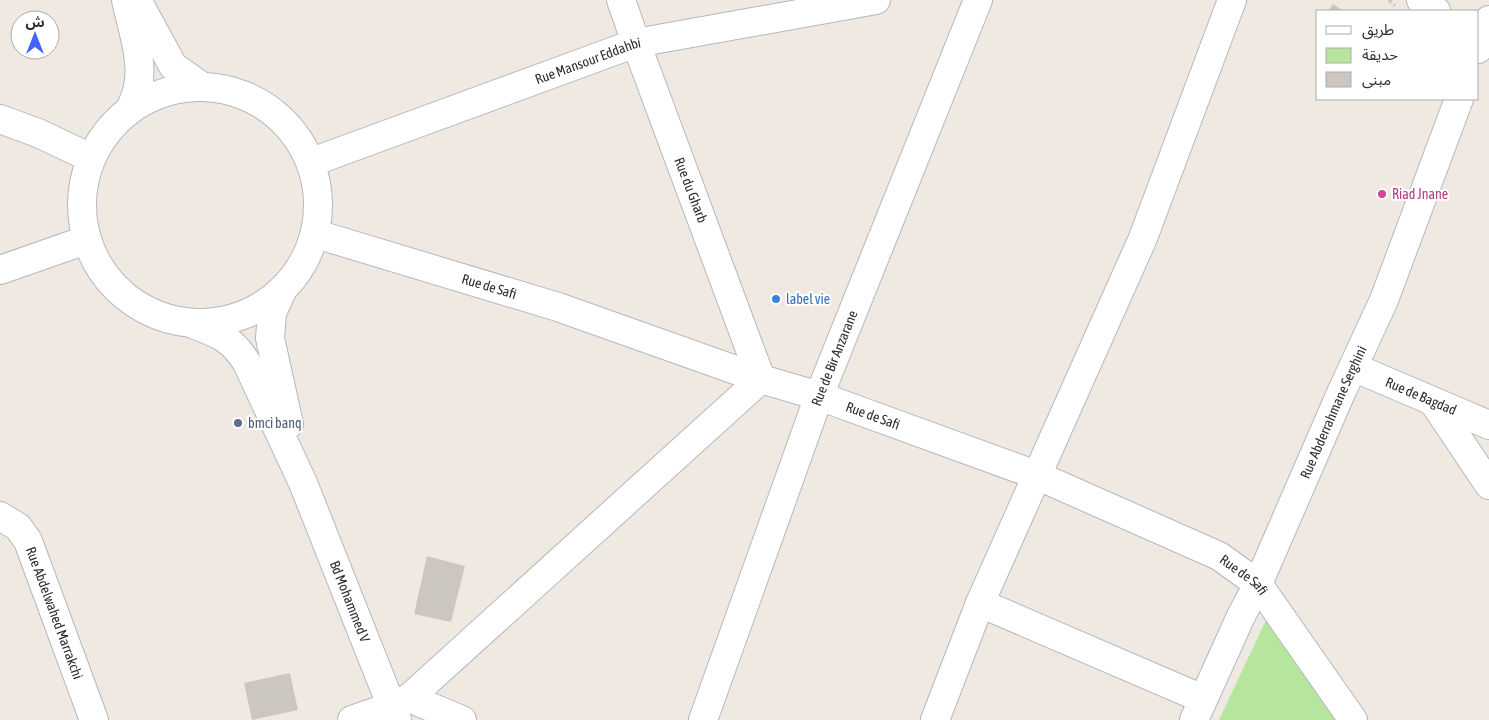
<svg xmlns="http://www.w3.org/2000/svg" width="1489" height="720" viewBox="0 0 1489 720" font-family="'Asap Condensed','Noto Sans Arabic',sans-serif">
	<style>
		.green { fill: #b6e59e }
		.building { fill: #cbc7bf }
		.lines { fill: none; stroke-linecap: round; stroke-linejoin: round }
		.minor-casing { stroke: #b4b7c1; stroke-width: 30 }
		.path { stroke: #c9c9c9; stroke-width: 3; stroke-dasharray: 4 2.5; stroke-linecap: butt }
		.minor { stroke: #fff; stroke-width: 28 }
		.hotel-dot { fill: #d1479c; stroke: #fff; stroke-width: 2 }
		.shop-dot { fill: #3f7fe0; stroke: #fff; stroke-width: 2 }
		.service-dot { fill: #5c6f8a; stroke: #fff; stroke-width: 2 }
		.labels { text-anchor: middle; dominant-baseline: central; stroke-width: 4; stroke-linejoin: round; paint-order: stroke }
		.street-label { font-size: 14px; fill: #2e2e2e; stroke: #fff }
		.hotel-label { font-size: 14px; fill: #b23c85; stroke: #fff; text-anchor: start }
		.shop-label { font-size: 14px; fill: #366cbe; stroke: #fff; text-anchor: start }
		.service-label { font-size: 14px; fill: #4e5e75; stroke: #fff; text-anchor: start }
	</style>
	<rect width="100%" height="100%" fill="#efe9e1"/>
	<polygon class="green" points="1266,620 1335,720 1219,720"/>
	<g class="building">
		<polygon points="1333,4 1343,11 1328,11"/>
		<polygon points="427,556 465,566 451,622 414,614"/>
		<polygon points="290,673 298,710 252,720 244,683"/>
	</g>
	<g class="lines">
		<defs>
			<g id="minor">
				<path d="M126 0C131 25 144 61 138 86 137 94 133 101 131 108"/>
				<polyline points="137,0 173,66 201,86"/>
				<polyline points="1421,0 1436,11"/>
				<polyline points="1478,49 1489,20"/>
				<circle cx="200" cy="205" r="118"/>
				<polyline points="0,119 38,133 91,158"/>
				<path id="s1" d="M312 162 636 43 876 0"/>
				<path id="s2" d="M316 234 558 307 761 379 819 396 1036 475 1219 556 1258 584 1353 720"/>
				<polyline points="0,270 86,240"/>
				<polyline points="282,291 272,313 270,338 289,424"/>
				<path id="s3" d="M195 325C220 334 233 340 247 363L303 483 397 720"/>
				<path id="s4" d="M1353 367 1489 425"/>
				<polyline points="1434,403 1489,485"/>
				<path id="s5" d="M0 516 18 527 28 541 94 720"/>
				<polyline points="980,603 1203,699"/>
				<polyline points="409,698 761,379 636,43 621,0"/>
				<polyline points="352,720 392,706 409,698 462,720"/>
				<path id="s6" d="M703 720 819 396 978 0"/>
				<polyline points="935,720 980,603 1143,238 1232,0"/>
				<path id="s7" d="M1194 720 1241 616 1258 584 1341 393 1384 300 1459 99"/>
			</g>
		</defs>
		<use href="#minor" class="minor-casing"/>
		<polyline class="path" points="1389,0 1395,6"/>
		<use href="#minor" class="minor"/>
	</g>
	<circle class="hotel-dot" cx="1382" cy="194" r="5"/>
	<circle class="shop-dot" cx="776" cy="299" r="5"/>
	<circle class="service-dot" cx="238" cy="423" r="5"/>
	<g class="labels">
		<g class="street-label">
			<text stroke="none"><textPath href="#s1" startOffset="294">Rue Mansour Eddahbi</textPath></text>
			<text transform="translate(691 190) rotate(69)">Rue du Gharb</text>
			<text stroke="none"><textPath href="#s2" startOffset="181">Rue de Safi</textPath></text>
			<text stroke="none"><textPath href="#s6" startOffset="385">Rue de Bir Anzarane</textPath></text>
			<text stroke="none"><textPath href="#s4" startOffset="74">Rue de Bagdad</textPath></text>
			<text stroke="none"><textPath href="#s7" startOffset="338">Rue Abderrahmane Serghini</textPath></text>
			<text stroke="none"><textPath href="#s2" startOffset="586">Rue de Safi</textPath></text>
			<text stroke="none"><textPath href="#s2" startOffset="991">Rue de Safi</textPath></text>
			<text stroke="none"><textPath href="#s3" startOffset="326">Bd Mohammed V</textPath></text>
			<text stroke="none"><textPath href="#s5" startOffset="115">Rue Abdelwahed Marrakchi</textPath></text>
		</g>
		<g class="hotel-label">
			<text x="1392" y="194">Riad Jnane</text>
		</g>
		<g class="shop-label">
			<text x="786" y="299">label vie</text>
		</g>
		<g class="service-label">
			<text x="248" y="423">bmci banq</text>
		</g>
	</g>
	<rect x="1316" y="10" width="162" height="90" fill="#ffffff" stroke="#ababab"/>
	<rect x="1326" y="26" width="25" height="8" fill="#ffffff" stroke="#ababab"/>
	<text x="1362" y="35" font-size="15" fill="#2e2e2e">طريق</text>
	<rect x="1326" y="48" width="25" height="15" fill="#b6e59e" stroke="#ababab"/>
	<text x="1362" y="60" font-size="15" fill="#2e2e2e">حديقة</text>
	<rect x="1326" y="72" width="25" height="15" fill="#cbc7bf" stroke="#ababab"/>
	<text x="1362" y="85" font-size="15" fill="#2e2e2e">مبنى</text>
	<g transform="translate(35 35)"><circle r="24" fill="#ffffff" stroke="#ababab"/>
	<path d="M0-4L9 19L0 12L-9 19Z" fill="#4264fb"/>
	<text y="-8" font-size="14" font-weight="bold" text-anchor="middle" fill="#2e2e2e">ش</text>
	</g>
</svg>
